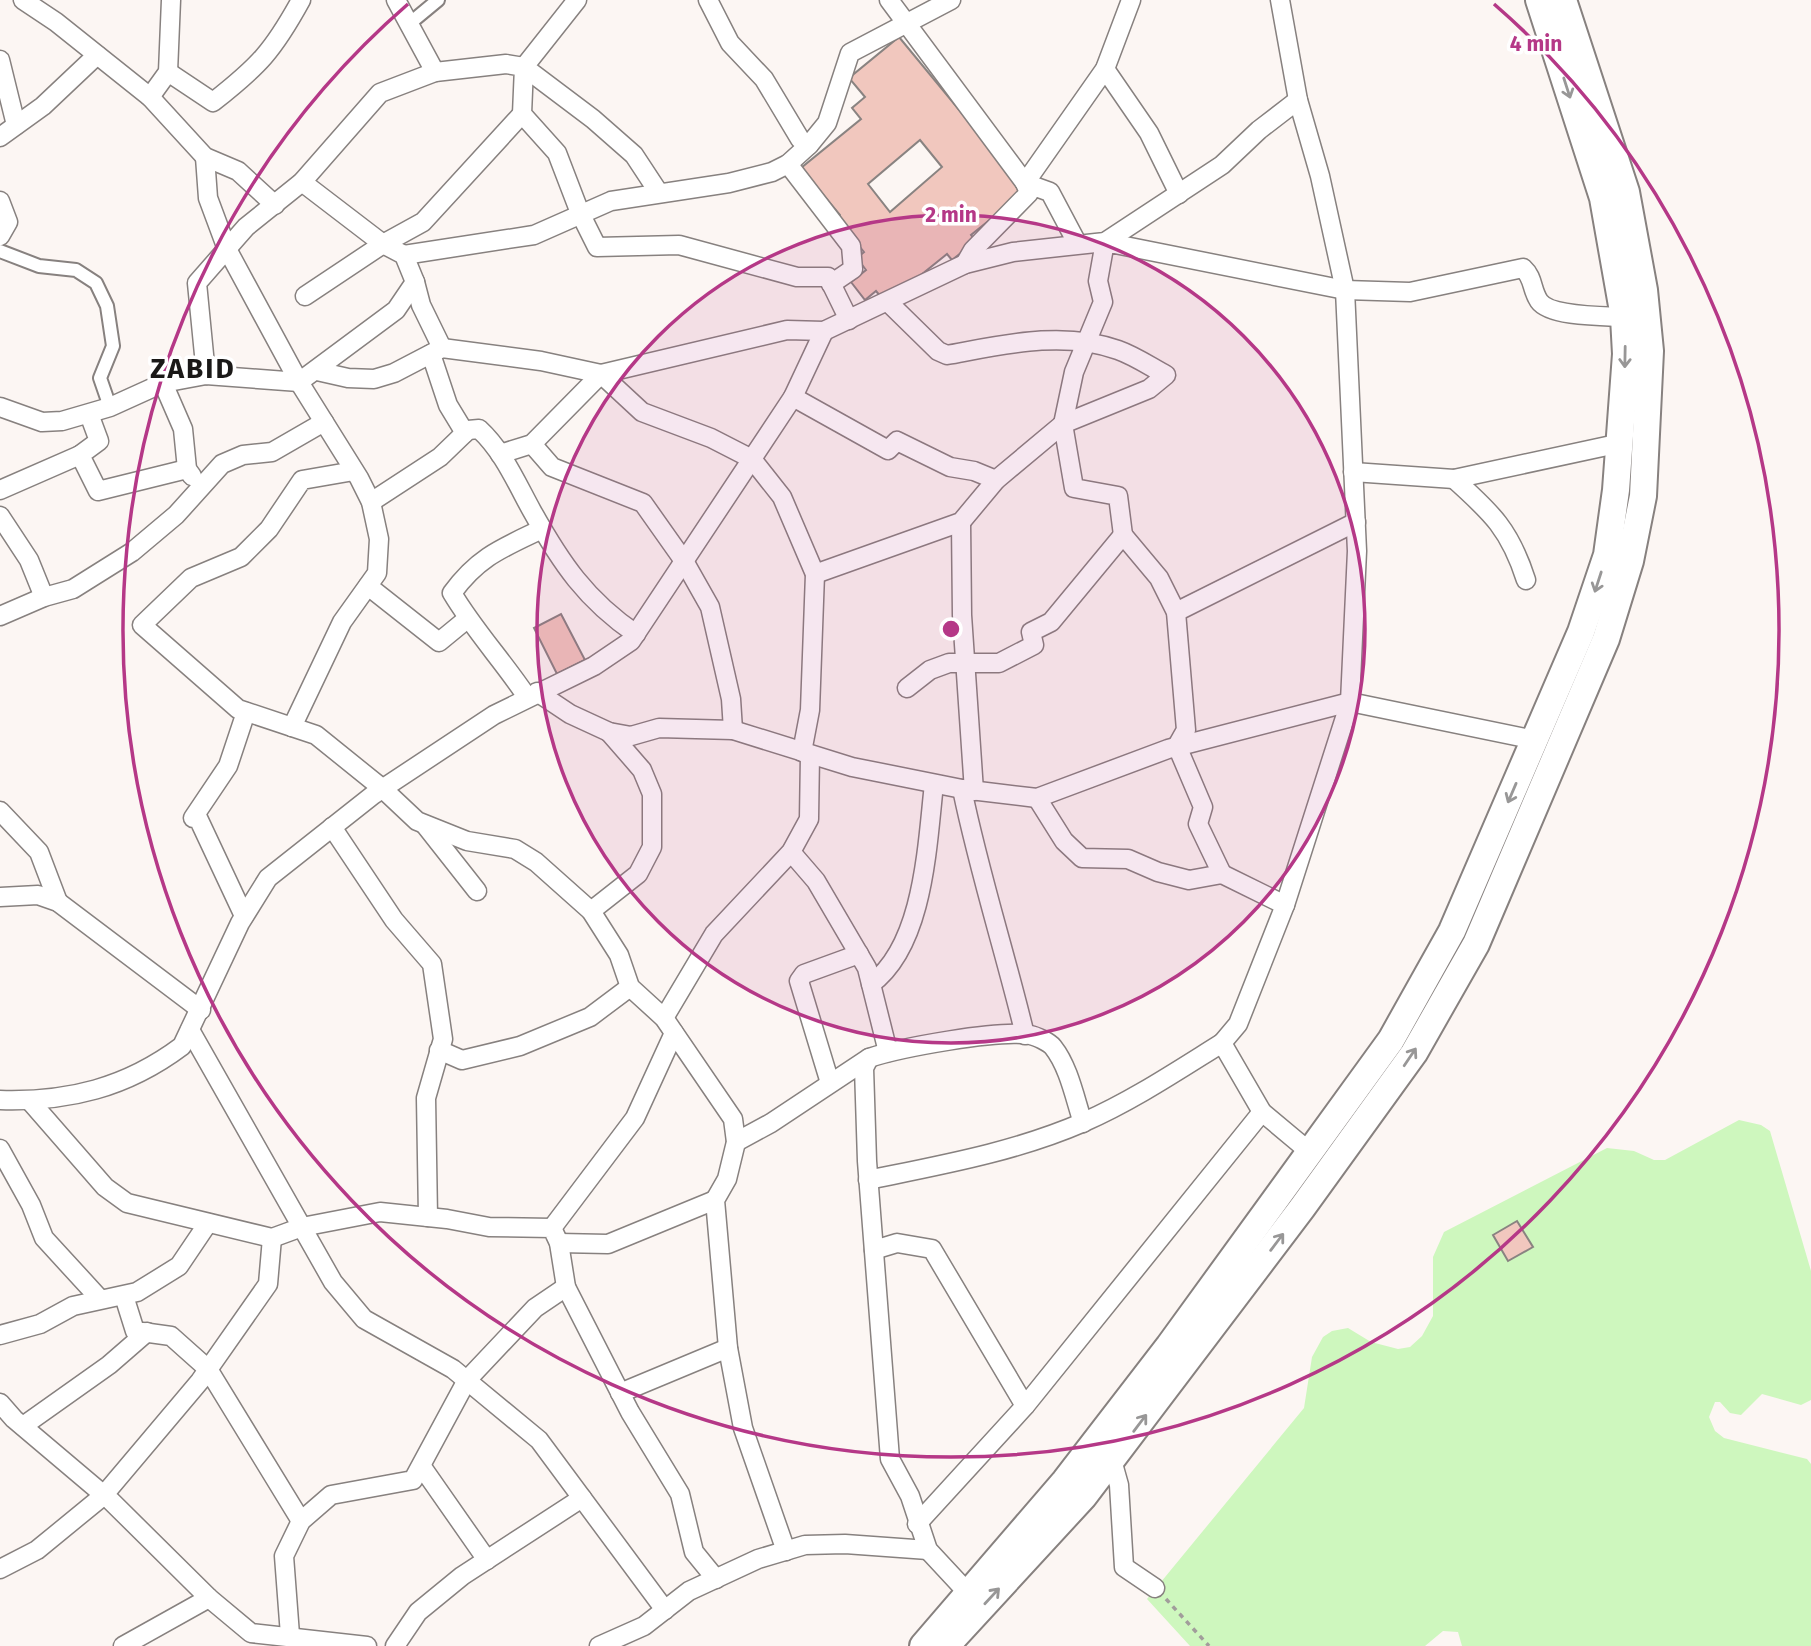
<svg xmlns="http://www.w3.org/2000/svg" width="1811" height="1646" viewBox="0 0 1811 1646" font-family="'Fira Sans',sans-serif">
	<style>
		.green { fill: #cef7be }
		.building { fill: #f1c7be; stroke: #898381; stroke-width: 2; fill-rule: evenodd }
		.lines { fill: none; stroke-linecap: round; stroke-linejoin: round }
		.pedestrian-casing { stroke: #87817f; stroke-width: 16 }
		.minor-casing { stroke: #87817f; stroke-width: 21 }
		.primary-casing { stroke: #87817f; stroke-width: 30 }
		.path { stroke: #a19d9b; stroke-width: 3.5; stroke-dasharray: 5 5; stroke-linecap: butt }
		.pedestrian { stroke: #fff; stroke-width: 12 }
		.minor { stroke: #fff; stroke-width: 18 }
		.primary { stroke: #fff; stroke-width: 26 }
		.oneway { stroke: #989797 }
		.ring { fill: none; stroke: #b53887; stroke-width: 3.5 }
		.labels { text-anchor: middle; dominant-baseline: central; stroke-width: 7; stroke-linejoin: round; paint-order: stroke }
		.district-label { font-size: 28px; font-weight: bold; letter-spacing: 2px; fill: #1a1817; stroke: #fff }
		.centre { fill: #b53887; stroke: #fff; stroke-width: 3.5 }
		.ring-label { font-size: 21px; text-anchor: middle; font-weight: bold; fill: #b53887; stroke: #fff; stroke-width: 7; stroke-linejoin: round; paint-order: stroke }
	</style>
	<rect width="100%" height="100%" fill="#fcf6f3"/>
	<polygon class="green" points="1739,1120 1761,1125 1770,1131 1811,1271 1811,1400 1801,1405 1762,1394 1741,1415 1730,1413 1720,1402 1715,1402 1709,1417 1715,1431 1724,1438 1807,1459 1811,1464 1811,1646 1462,1646 1458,1632 1443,1631 1425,1646 1190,1646 1147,1599 1304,1408 1312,1357 1323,1337 1332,1331 1348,1328 1371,1342 1398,1349 1410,1347 1422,1336 1433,1316 1433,1257 1444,1232 1607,1148 1634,1151 1654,1160 1665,1160"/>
	<g class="building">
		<path d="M899 37 1026 191 971 235 976 241 952 260 947 254 886 303 876 291 865 300 851 282 866 270 857 258 864 252 839 221 840 215 801 168 861 119 852 108 865 97 849 78ZM920 140 942 167 890 212 868 184Z"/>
		<polygon points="561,614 585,660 557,674 534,628"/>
		<polygon points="1517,1221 1533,1247 1508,1261 1493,1235"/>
	</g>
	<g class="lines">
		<defs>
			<g id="pedestrian">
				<polyline points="409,24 438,0"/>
				<polyline points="0,251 39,266 76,270 96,283 107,306 113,346 100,378 110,407"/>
			</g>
			<g id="minor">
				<polyline points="23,0 56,22 150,97 205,157 238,171 275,205"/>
				<polyline points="396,0 435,72"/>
				<polyline points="577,0 524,67 593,119 634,155 659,193"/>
				<polyline points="708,0 730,43 764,79 800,139 809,145"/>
				<polyline points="889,0 1025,183 1029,193 973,250 965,264"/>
				<polyline points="1280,0 1298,100 1320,176 1345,290 1357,551 1350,702 1285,905 1238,1024 1222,1043 1262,1112 1311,1153"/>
				<polyline points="0,60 16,125"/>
				<polyline points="1105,69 1149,133 1179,194"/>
				<path d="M168 72 213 102C259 66 273 51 301 0"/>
				<polyline points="150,97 168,72 171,0"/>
				<polyline points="0,137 43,106 97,55"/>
				<polyline points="205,157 208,198 227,249 299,382 359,478 371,502 379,539 377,573 342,622 292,727"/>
				<polyline points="788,164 851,246 853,269 831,284"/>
				<polyline points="1025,183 1105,69 1131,0"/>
				<polyline points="1025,183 1050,192 1077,243"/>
				<polyline points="0,201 8,222 0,236"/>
				<polyline points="404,255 534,235 611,201 729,183 772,172 788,164 809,145 827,123 850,53 951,0"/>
				<polyline points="415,282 421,305 442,348"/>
				<polyline points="305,296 383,244 423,222 522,114"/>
				<polyline points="431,354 448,405 465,433"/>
				<polyline points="317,371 348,378 374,379 394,373 442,348 541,361 601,374 642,412 711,438 752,459 782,497 815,574 810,710 802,752"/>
				<polyline points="206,375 197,283 246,227 302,182 380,93 435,72 506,64 524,67 522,114 557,153 580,213 597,247 679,245 797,277 828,277 849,320"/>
				<polyline points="163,383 183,429 187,469 192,476"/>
				<polyline points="793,397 888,450 897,441 950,467 974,471 996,480"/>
				<polyline points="0,407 42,422 62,421 110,407 163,383 206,375 299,382 396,310 415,282 404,255 383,244 302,182"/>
				<polyline points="89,414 99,441 80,455 98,491 187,469"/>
				<polyline points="532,444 552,467 643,503 684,561 710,607 731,699 733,730"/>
				<polyline points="500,454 532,444 601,374 787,330 824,331 965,264 1013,252 1105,242 1222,165 1259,130 1298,100"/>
				<polyline points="354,471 302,480 269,529 241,557 191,578 142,625 238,709 316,735 383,789 417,821 467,841 515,849 536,862 591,911 619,955 630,987 664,1018 733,1119 736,1142 727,1179 715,1200 728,1348 743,1428 786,1551"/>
				<polyline points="1353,472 1454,479 1621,443"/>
				<path d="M1454 479C1492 513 1510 530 1526 580"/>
				<polyline points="0,490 80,455"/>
				<path d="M371 502 440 457 468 430 479 429C503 451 516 482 532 511 561 563 586 600 636 634"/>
				<polyline points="0,516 29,560 44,597"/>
				<polyline points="961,522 962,615 974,791"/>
				<path d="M1123 535 1118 496 1074 488 1063 424 1074 372 1103 302 1098 281 1105 242 1345 290 1410 292 1523 268C1534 278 1531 289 1539 301 1550 317 1604 316 1624 317"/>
				<path d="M815 574 961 522 996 480 1063 424 1149 389 1166 375C1151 367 1135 356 1118 350 1063 330 1002 345 947 355L938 351 889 303"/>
				<polyline points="368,586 439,642 467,619"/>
				<polyline points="1176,612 1356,522"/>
				<polyline points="0,616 44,597 73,589 132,552 176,515 222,464 243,455 272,452 324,422"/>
				<polyline points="907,688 930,670 949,663 999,663 1034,645 1031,632 1051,622 1123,535 1159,578 1176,612 1186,730 1177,746 1203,807 1198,824 1222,874"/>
				<polyline points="537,692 570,714 609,732 631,736 659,728 733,730 852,767 962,789 1037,798 1168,749 1350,702 1535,740"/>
				<path d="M527 697C503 661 474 630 452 593 478 557 502 548 542 529"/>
				<path d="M962 789C979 872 1005 952 1025 1035"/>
				<polyline points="1037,798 1064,841 1082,858 1128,859 1158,872 1189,880 1222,874 1285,905"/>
				<polyline points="0,811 39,852 58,902"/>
				<polyline points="425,825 477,891"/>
				<polyline points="332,827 394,920 432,964 443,1039 426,1098 428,1217"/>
				<polyline points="791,852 816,881 867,968 888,1052"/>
				<polyline points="0,897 38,895 58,902 201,1010"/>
				<polyline points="591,911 638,874 652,847 652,794 642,770 609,732"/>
				<polyline points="244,916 198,818 193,818 228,766 246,712"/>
				<path d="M871 984C924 945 927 846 934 784"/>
				<polyline points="664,1018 714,934 791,852 809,819 810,755"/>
				<polyline points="190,1030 333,1282 364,1319 453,1369 539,1440 665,1610"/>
				<polyline points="439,1050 462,1060 520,1046 590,1017 630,987"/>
				<polyline points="869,1058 864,1068 867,1161 890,1459 910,1496 928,1550 968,1593"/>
				<polyline points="830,1083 799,981 804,974 859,954"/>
				<path d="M0 1100C68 1102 126 1088 182 1046L240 923 268 878 373 795 494 715 594 666 631 641 793 397 824 331"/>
				<polyline points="30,1101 105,1187 127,1203 272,1238 302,1227 380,1212 447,1219 489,1227 552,1228 559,1243 566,1287 630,1412 680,1494 694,1552 716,1579"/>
				<path d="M736 1142 771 1123 869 1058C899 1048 1000 1029 1030 1035 1036 1036 1049 1042 1053 1047 1069 1067 1075 1099 1083 1123"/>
				<polyline points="0,1149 31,1205 44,1238 99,1298"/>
				<path d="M868 1180C941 1165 1015 1152 1084 1122 1132 1101 1177 1071 1222 1043"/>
				<polyline points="552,1228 635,1118 674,1033"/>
				<polyline points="559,1243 608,1244 715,1200"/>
				<polyline points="874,1250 897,1243 932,1249 1025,1406"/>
				<polyline points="124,1296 135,1331 171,1336 208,1369 301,1521"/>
				<polyline points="0,1335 40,1324 73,1306 137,1292 179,1266 208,1223"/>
				<polyline points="620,1393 728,1348"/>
				<polyline points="0,1403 14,1419 111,1501 209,1598 251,1633 367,1646"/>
				<polyline points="23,1426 109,1365 147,1332"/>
				<polyline points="1112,1460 1119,1485 1124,1567 1155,1588"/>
				<polyline points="422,1467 487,1560"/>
				<polyline points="917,1524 1025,1406 1262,1112"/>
				<polyline points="0,1569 37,1550 103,1496 200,1381 268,1284 272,1238"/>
				<polyline points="290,1635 284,1556 301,1521 331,1495 413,1480 467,1380 535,1308 566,1287"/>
				<polyline points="123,1646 209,1598"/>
				<polyline points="395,1646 418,1612 462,1576 582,1498"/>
				<polyline points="599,1646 644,1626 689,1591 758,1559 805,1545 845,1544 928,1550"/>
			</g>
			<g id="primary">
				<polyline points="923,1646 1065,1481 1169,1346 1391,1040 1452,931 1581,632 1607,555 1616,490 1626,354 1624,317 1603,198 1539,0"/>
				<polyline points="946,1646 1084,1496 1302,1208 1414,1053 1476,944 1606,639 1630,561 1643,496 1650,351 1644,290 1626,192 1563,0"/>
			</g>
		</defs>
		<use href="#pedestrian" class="pedestrian-casing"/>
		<use href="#minor" class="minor-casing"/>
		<use href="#primary" class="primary-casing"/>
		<polyline class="path" points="1166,1599 1209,1646"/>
		<use href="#pedestrian" class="pedestrian"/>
		<use href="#minor" class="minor"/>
		<use href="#primary" class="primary"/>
	</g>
	<defs><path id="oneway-shaft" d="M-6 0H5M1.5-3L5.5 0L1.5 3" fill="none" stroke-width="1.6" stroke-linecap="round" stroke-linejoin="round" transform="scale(1.75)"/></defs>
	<g class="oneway">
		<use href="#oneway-shaft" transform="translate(1567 88) rotate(72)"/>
		<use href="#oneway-shaft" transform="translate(1625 357) rotate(91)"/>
		<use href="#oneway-shaft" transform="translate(1598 582) rotate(108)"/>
		<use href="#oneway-shaft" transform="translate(1512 793) rotate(113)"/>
		<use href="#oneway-shaft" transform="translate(1410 1057) rotate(-56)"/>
		<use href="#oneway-shaft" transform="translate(1277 1242) rotate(-53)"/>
		<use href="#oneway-shaft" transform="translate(1140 1423) rotate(-53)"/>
		<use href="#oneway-shaft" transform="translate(992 1596) rotate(-47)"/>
	</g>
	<circle cx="951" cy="629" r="414" fill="#b53887" fill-opacity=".12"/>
	<g class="ring">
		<circle cx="951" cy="629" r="414"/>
		<path d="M1494 4A828 828 0 1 1 408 4"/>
	</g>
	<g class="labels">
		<g class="district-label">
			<text x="193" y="368">ZABID</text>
		</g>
	</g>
	<circle cx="951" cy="629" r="10" class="centre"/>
	<g class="ring-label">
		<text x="1536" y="51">4 min</text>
		<text x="951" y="222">2 min</text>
	</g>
</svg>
